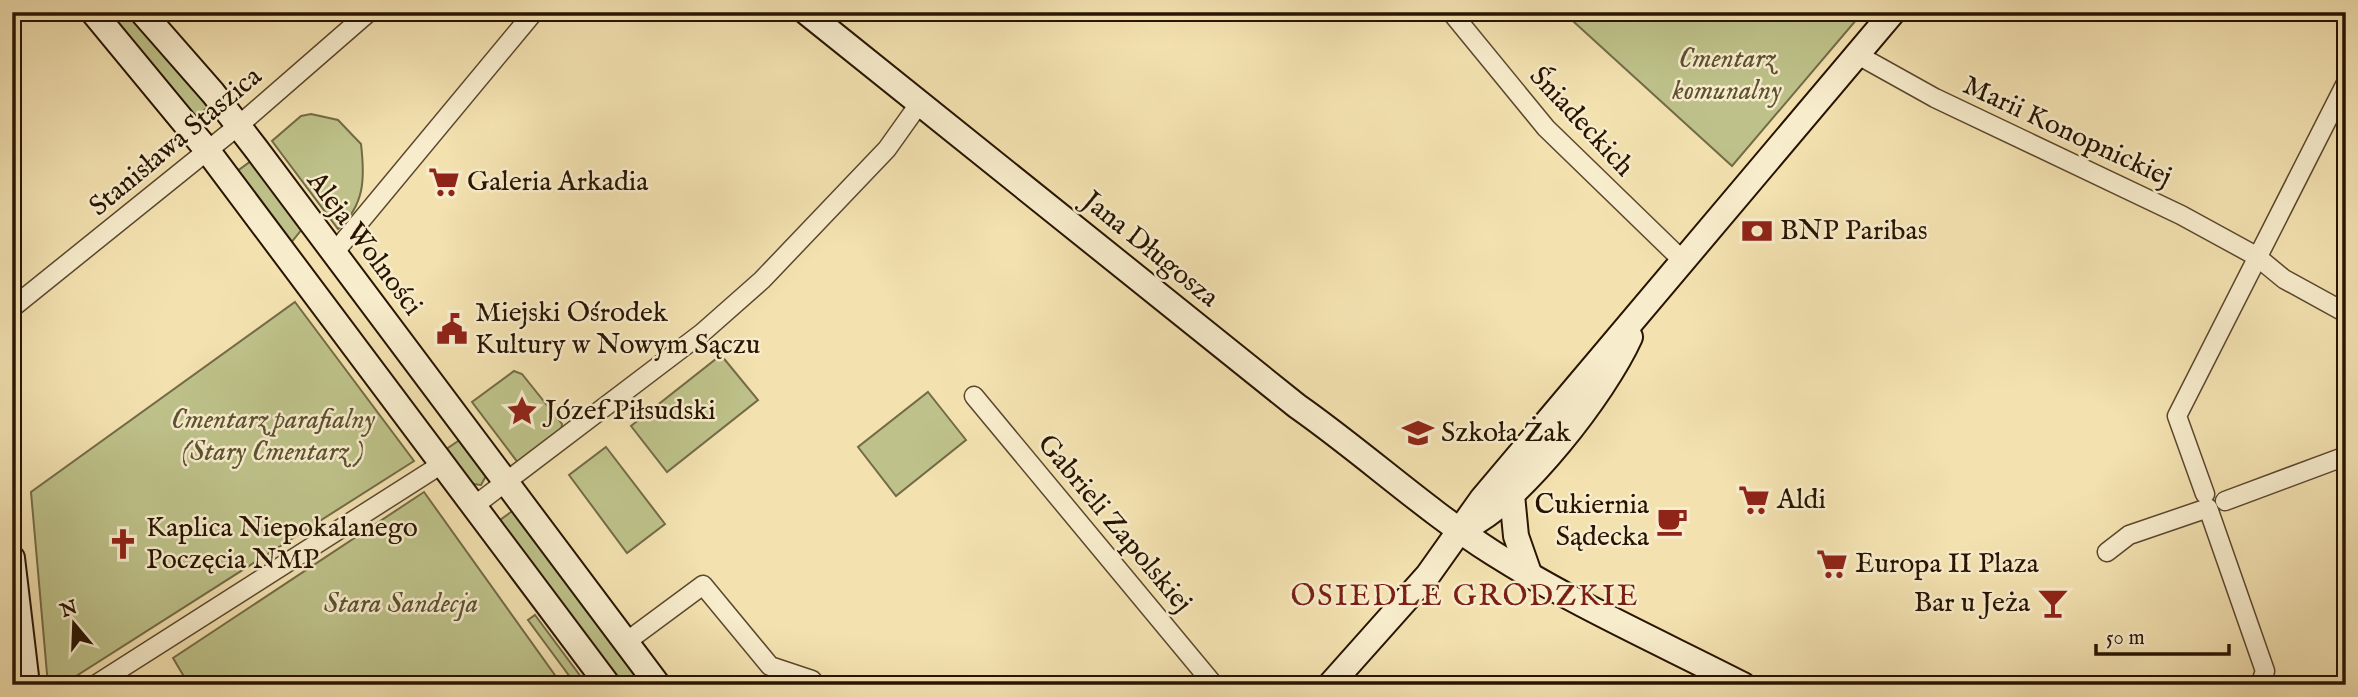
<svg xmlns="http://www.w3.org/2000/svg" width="2358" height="697" viewBox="0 0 2358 697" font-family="'IM FELL English',serif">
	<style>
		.green { fill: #bec28a; stroke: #736b46; stroke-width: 2 }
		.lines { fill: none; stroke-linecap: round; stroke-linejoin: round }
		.street-casing { stroke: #5b472d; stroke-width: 21 }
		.secondary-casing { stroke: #281401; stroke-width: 28 }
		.street { stroke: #f7eccc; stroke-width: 18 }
		.secondary { stroke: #f7eccc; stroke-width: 24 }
		.labels { text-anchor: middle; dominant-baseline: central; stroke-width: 5; stroke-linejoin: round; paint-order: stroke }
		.park-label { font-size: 28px; font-style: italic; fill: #5c5131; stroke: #f7eccc }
		.street-label { font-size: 28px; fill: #281401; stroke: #f7eccc }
		.poi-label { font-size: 28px; fill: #281401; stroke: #f7eccc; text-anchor: start }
		.neighbourhood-label { font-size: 30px; letter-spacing: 2px; fill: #7a1f14; stroke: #f7eccc }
	</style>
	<rect width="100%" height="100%" fill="#f3e1b0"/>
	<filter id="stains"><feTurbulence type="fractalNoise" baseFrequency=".00286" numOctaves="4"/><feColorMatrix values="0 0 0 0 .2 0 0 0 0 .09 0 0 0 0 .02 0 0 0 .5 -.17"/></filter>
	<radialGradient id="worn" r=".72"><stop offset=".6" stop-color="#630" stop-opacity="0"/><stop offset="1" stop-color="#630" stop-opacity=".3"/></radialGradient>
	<g class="green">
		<polygon points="105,12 132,12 210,105 195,118"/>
		<polygon points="1563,12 1863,12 1732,166"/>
		<path d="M311 114 338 120 361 144C365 178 365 205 338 229L272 141 301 116Z"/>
		<polygon points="251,161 302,229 290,244 236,172"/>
		<polygon points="295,302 414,461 62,685 48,685 31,492"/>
		<polygon points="721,355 758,400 667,472 631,426"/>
		<polygon points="514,371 522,374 562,424 561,432 519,464 472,402"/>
		<polygon points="928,392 966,440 896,496 858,447"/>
		<polygon points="461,439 487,474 481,485 473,484 445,450"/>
		<polygon points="606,447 665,524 627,553 569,475"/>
		<polygon points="424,492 562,685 189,685 173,658"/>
		<polygon points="515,509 647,685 623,685 500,520"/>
		<polygon points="535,615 587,685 576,685 528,620"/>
	</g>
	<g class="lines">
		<defs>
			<g id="street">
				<polyline points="1451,12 1546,128 1682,260"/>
				<polyline points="1856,54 1935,98 2181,215 2256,256 2284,279 2346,313"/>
				<polyline points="334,253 534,12"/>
				<polyline points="12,308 238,126 369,12"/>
				<polyline points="974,396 1214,685"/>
				<polyline points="2205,494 2177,416 2346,83"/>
				<polyline points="2225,501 2346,456"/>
				<polyline points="474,506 702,333 762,280 887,149 919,104"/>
				<polyline points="2107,552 2129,535 2208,508 2265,671 2260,685"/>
				<polyline points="626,642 703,585 770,666 812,680 816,685"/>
				<polyline points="95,685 442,464"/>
			</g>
			<g id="secondary">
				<polyline points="93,12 207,150 608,685"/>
				<polyline points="142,12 213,93 257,150 658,685"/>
				<path d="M806 12 1297 406C1364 453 1424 509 1493 553 1572 603 1659 642 1743 685"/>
				<polyline points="1512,495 1516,536 1530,576"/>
				<path d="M1467 527C1523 499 1604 394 1630 337"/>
				<polyline points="12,558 27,685"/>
				<polyline points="1330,685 1428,575 1482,499 1893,12"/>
			</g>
		</defs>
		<use href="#street" class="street-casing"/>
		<use href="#secondary" class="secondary-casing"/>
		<use href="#street" class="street"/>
		<use href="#secondary" class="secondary"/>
	</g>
	<defs>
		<symbol id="supermarket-bare" viewBox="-9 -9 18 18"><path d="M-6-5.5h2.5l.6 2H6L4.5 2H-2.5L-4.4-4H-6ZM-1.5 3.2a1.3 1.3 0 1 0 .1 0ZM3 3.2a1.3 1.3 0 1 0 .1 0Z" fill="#8f2418" stroke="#f7eccc" stroke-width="2.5" paint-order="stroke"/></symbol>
		<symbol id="bank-bare" viewBox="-9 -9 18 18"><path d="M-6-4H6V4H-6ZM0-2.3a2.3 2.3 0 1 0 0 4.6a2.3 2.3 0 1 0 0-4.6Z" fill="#8f2418" stroke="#f7eccc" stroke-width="2.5" paint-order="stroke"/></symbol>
		<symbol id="civic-bare" viewBox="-9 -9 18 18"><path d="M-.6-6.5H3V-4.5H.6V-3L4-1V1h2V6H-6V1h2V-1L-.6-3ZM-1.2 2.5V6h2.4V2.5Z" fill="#8f2418" stroke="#f7eccc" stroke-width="2.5" paint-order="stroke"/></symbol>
		<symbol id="sight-bare" viewBox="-9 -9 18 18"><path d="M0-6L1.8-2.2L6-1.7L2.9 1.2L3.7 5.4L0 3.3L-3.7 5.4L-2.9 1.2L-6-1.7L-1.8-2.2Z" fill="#8f2418" stroke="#f7eccc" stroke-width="2.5" paint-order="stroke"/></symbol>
		<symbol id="school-bare" viewBox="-9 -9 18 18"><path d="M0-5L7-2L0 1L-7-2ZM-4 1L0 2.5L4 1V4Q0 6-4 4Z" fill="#8f2418" stroke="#f7eccc" stroke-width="2.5" paint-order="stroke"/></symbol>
		<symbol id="cafe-bare" viewBox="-9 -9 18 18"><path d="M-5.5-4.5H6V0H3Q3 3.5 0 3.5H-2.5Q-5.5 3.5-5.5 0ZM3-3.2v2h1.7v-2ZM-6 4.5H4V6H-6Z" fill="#8f2418" stroke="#f7eccc" stroke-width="2.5" paint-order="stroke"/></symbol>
		<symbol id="church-bare" viewBox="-9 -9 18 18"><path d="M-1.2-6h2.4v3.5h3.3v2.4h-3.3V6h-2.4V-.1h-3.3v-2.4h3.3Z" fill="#8f2418" stroke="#f7eccc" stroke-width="2.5" paint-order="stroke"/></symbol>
		<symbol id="bar-bare" viewBox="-9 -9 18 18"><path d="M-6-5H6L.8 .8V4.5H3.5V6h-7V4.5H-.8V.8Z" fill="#8f2418" stroke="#f7eccc" stroke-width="2.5" paint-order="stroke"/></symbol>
	</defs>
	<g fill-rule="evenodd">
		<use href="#supermarket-bare" x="422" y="160" width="44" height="44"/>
		<use href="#bank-bare" x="1735" y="209" width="44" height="44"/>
		<use href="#civic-bare" x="430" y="307" width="44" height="44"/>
		<use href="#sight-bare" x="500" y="389" width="44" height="44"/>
		<use href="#school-bare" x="1396" y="411" width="44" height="44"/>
		<use href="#supermarket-bare" x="1732" y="478" width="44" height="44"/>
		<use href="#cafe-bare" x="1650" y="499" width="44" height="44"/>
		<use href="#church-bare" x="101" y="522" width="44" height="44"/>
		<use href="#supermarket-bare" x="1810" y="542" width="44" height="44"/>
		<use href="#bar-bare" x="2031" y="581" width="44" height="44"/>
	</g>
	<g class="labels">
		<g class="park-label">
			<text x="1727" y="59">Cmentarz<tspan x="1727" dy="32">komunalny</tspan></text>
			<text x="273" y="420">Cmentarz parafialny<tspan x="273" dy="32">(Stary Cmentarz)</tspan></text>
			<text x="401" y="604">Stara Sandecja</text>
		</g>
		<g class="street-label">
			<text transform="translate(1581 122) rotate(47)">Śniadeckich</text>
			<text transform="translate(2067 132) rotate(25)">Marii Konopnickiej</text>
			<text transform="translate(176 142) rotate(-40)">Stanisława Staszica</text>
			<text transform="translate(364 244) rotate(53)">Aleja Wolności</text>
			<text transform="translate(1150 250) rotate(39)">Jana Długosza</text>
			<text transform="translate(1114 524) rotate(50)">Gabrieli Zapolskiej</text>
		</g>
		<g class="poi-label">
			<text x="467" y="182">Galeria Arkadia</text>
			<text x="1780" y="231">BNP Paribas</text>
			<text x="475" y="313">Miejski Ośrodek<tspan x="475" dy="32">Kultury w Nowym Sączu</tspan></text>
			<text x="545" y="411">Józef Piłsudski</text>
			<text x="1441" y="433">Szkoła Żak</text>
			<text x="1777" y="500">Aldi</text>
			<text x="1649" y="505" text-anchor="end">Cukiernia<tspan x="1649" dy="32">Sądecka</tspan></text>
			<text x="146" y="528">Kaplica Niepokalanego<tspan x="146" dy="32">Poczęcia NMP</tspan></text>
			<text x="1855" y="564">Europa II Plaza</text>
			<text x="2030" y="603" text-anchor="end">Bar u Jeża</text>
		</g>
		<g class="neighbourhood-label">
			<text x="1465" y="597">OSIEDLE GRODZKIE</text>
		</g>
	</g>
	<rect width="2358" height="697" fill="none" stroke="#f3e1b0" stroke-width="42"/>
	<rect x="14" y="14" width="2330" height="669" fill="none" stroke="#281401" stroke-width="3.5"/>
	<rect x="21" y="21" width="2316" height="655" fill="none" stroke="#281401" stroke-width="2"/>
	<g transform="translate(74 624) rotate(341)" stroke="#f7eccc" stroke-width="5" paint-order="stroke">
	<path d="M0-5L12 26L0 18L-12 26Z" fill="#281401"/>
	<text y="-10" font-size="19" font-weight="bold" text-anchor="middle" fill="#281401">N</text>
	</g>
	<path d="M2096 644v10h133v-10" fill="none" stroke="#281401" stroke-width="3.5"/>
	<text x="2106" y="644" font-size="21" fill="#281401" stroke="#f7eccc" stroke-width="5" paint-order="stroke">50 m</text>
	<rect width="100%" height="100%" filter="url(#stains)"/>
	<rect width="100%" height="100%" fill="url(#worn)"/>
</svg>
